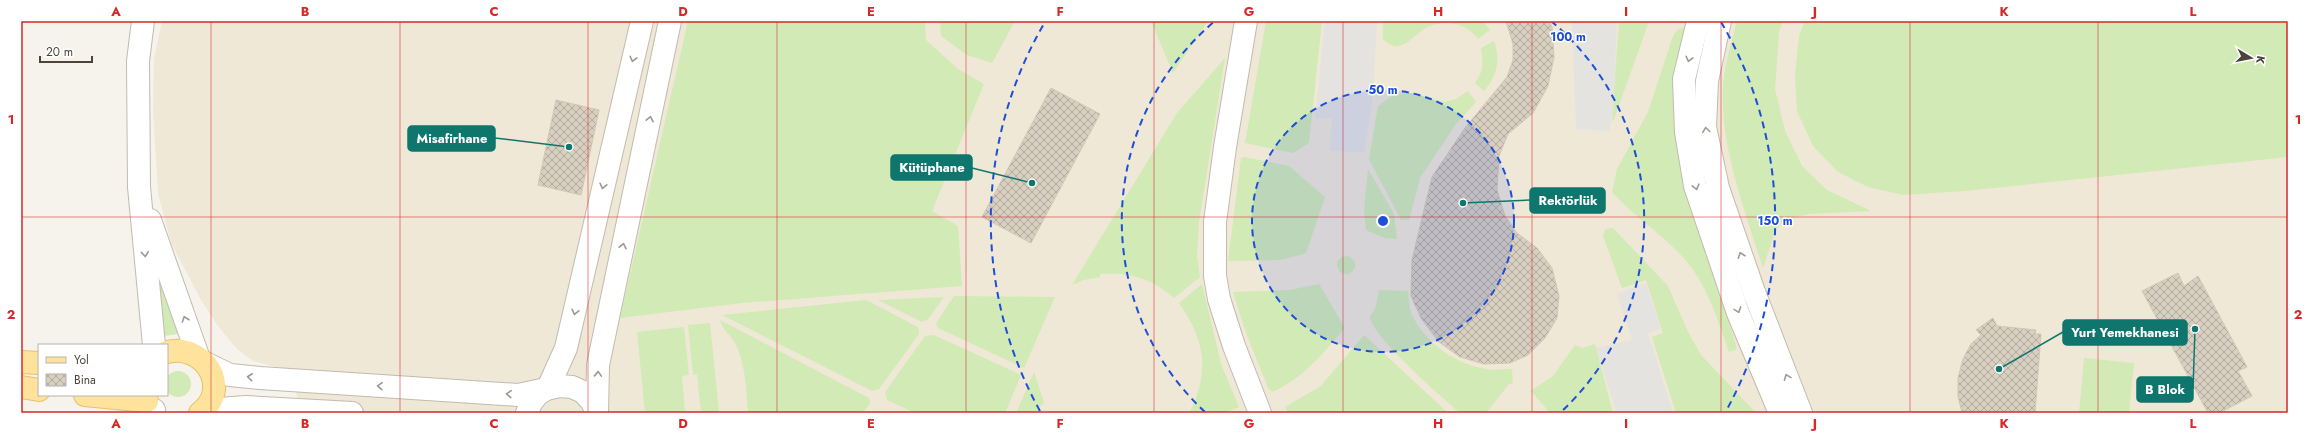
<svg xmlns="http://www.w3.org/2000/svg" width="2309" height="434" viewBox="0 0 2309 434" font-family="Jost,sans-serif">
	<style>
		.education { fill: #efe8d6 }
		.grass { fill: #d2eab5 }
		.parking { fill: #e5e3e0 }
		.building { fill: url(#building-cross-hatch); stroke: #d3c7b4 }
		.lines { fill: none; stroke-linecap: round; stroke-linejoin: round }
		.minor-casing { stroke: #c2bbae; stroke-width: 24 }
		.major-casing { stroke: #e6c16a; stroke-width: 24 }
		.minor { stroke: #fff; stroke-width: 22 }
		.major { stroke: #ffe39c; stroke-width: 22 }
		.oneway { stroke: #9c9892 }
		.grid { fill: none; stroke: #d62828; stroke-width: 1; stroke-opacity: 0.55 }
		.ring { fill: none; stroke: #1d4ed8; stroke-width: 2; stroke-dasharray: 7 5 }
		.centre { fill: #1d4ed8; stroke: #fff; stroke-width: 2 }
		.ring-label { font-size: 12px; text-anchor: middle; font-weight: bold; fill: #1d4ed8; stroke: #fff; stroke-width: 3; stroke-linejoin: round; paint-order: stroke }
		.leader { fill: none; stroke: #0f766e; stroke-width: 1.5 }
		.callout-dot { fill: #0f766e; stroke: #fff; stroke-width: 1.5 }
		.callout { fill: #0f766e; stroke: #0f766e; stroke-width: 1.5 }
		.callout-label { font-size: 13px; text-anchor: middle; font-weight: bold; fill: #fff }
		.neatline { fill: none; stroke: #d62828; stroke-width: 1.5 }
		.grid-label { font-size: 13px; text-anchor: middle; font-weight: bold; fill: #d62828 }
	</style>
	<defs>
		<pattern id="building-cross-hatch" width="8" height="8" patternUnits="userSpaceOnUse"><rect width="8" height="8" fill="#d8cfc1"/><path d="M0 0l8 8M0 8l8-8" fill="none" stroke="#b1aa9e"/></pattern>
	</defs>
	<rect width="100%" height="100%" fill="#f6f3ec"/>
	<polygon class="education" points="162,21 2288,21 2288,413 298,413 295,372 253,361 237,349 218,326 201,300 171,243 158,193 153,109 154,59"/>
	<g class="grass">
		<polygon points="688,21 925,21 926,40 958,69 984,84 932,211 958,226 962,286 742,303 620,318"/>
		<polygon points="940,21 1015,21 992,63 967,55 941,36"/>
		<polygon points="1151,21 1208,21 1173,73"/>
		<polygon points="1266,21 1322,21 1309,143 1293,153 1245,143"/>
		<path d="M1383 21H1483L1490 30 1478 39C1467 23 1445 19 1428 27 1413 34 1400 58 1383 39Z"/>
		<polygon points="1619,21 1649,21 1613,122 1612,118"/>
		<path d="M1737 21H1783L1779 32 1775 89 1785 131 1802 166 1827 190 1871 211 1810 214 1786 219 1776 229 1763 268C1745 210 1720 148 1723 87 1724 66 1732 41 1737 21Z"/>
		<polygon points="1805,21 2288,21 2288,157 1965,191 1903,195 1868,187 1838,172 1813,146 1797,111 1795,75 1799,36"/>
		<path d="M1686 28 1719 290 1737 349 1729 352C1717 317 1705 278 1678 252 1657 231 1632 214 1612 192L1617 169 1648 112 1673 36 1678 29Z"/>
		<path d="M1494 41C1501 60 1497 76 1484 91L1475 83C1484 72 1483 61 1481 48Z"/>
		<path d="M1225 58 1199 222 1197 256 1200 277 1174 298C1153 279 1128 271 1100 274V277L1084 280 1072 285 1177 113Z"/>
		<polygon points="1468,91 1476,102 1456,124 1420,178 1409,220 1401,220 1369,159 1378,106 1395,94 1411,93 1445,102 1456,99"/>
		<polygon points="1244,157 1289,166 1325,197 1306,253 1281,260 1228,261 1241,158"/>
		<polygon points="1368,169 1394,214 1397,239 1384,238 1366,230 1364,211"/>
		<polygon points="1613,228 1668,286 1688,332 1701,355 1756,413 1676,413 1652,337 1663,333 1646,280 1622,288 1603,236 1605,229"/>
		<circle cx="1346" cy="265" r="9"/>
		<polygon points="151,258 178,334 164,336"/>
		<path d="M1202 284 1221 364 1239 407 1224 413 1190 412C1210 371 1205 340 1179 303Z"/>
		<path d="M1319 284 1345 328C1323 353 1304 378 1272 392L1268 388 1245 330 1233 292 1290 290Z"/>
		<path d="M1379 290 1408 291C1409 298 1409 308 1412 315 1425 342 1453 362 1481 368 1490 371 1502 369 1512 369L1513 383 1509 384 1486 413H1460C1441 396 1373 338 1370 317L1376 307Z"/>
		<polygon points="954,296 1055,297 1024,368 938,328 936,323"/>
		<polygon points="944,297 928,319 922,322 878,300"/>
		<polygon points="866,300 918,327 919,334 879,389 872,391 722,315"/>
		<path d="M720 320 869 398 870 403 863 413H748C746 390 746 364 735 343 730 334 723 331 720 320Z"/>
		<polygon points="710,323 719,413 701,413 697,374 693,375 688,325"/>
		<polygon points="684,327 689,375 682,376 685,413 645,413 637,332"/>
		<polygon points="934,335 1021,375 1005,413 915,413 887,400 885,392 925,336"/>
		<polygon points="1364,335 1448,413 1288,413 1285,407 1321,386"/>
		<polygon points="1595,344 1613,413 1550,413 1531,391 1553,376 1575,345 1583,348"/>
		<polygon points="2084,358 2134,363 2129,413 2079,413"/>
		<circle cx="178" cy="384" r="13"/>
		<polygon points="1034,372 1044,403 1038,408 1041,413 1016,413"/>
	</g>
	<g class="parking">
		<polygon points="1325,21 1377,21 1373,96 1364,152 1330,151 1332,118 1315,119"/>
		<polygon points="1572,21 1617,21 1613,112 1609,131 1576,129"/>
		<polygon points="1646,283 1661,329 1648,333 1673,413 1617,413 1596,348 1632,340 1617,294"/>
	</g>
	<g class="building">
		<polygon points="1506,21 1549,21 1552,27 1554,57 1548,86 1533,113 1508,134 1499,156 1497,190 1505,216 1517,233 1537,248 1552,268 1559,296 1557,318 1545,338 1528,355 1510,363 1484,364 1460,357 1439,342 1421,318 1411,296 1412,260 1432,177 1465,128 1507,77 1513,60 1513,44"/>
		<polygon points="1051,88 1100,114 1031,243 982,217"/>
		<polygon points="556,100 599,110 581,195 538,185"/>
		<polygon points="2178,273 2184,286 2198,276 2247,367 2238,371 2252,396 2219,413 2208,413 2142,291"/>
		<polygon points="1993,318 1997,326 2036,330 2035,334 2041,334 2035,413 1962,413 1958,396 1958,378 1963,359 1971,344 1981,335 1976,330"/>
	</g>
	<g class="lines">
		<defs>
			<g id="minor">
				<polyline points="143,21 138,61 139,187 154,345"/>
				<polyline points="1246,21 1225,147 1215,222 1215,276 1219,299 1234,346 1260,413"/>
				<polyline points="1698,21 1684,79 1686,132 1695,186 1738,313 1780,413"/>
				<polyline points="1720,21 1707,81 1705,127 1718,188 1754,292 1801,413"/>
				<polyline points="150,220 198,356"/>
				<polyline points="207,364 230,375 260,378 518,395 560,386 572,387 583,392 592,402 597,413"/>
				<polyline points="154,410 154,413"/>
				<polyline points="204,410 246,407 352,413"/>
				<polyline points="527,413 531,403 538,394 548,388 566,348 642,21"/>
				<polyline points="597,413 598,365 670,21"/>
			</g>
			<g id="major">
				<path d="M167 352C205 343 232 389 200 413"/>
				<polyline points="21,362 39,363"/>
				<polyline points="21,387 39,390"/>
				<polyline points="85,395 147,401"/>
			</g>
		</defs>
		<use href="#minor" class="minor-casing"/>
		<use href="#major" class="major-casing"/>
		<use href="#minor" class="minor"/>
		<use href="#major" class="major"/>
	</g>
	<defs><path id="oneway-chevron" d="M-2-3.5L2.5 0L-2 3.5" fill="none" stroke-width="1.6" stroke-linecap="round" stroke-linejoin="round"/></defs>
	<g class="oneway">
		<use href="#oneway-chevron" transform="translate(633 59) rotate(104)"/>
		<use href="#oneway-chevron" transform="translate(1689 59) rotate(104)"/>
		<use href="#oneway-chevron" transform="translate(650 119) rotate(-78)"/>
		<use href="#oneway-chevron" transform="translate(1706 130) rotate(-98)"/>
		<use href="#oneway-chevron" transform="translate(603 186) rotate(103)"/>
		<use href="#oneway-chevron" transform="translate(1696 187) rotate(75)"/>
		<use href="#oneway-chevron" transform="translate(623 246) rotate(-78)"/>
		<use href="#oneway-chevron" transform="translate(145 254) rotate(84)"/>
		<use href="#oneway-chevron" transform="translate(1741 255) rotate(-109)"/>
		<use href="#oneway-chevron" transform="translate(1738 310) rotate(70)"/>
		<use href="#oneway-chevron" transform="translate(575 312) rotate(103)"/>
		<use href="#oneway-chevron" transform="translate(185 319) rotate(-109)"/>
		<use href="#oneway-chevron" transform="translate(598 374) rotate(-88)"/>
		<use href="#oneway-chevron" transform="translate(250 377) rotate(-174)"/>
		<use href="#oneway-chevron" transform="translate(1787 377) rotate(-111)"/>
		<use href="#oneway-chevron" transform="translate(380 386) rotate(-176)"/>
		<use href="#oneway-chevron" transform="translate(509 394) rotate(-176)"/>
	</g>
	<path class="grid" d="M211 21V413M400 21V413M588 21V413M777 21V413M966 21V413M1154 21V413M1343 21V413M1532 21V413M1721 21V413M1910 21V413M2098 21V413M21 217H2288"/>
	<circle cx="1383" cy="221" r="131" fill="#1d4ed8" fill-opacity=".12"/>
	<g class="ring">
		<circle cx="1383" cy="221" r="131"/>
		<path d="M1205 412A261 261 0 0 1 1215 21M1551 21A261 261 0 0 1 1561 412"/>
		<path d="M1040 411A392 392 0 0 1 1045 22M1721 22A392 392 0 0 1 1726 411"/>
	</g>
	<circle cx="1383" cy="221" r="6" class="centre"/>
	<g class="ring-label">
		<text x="1568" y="41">100 m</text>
		<text x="1383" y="94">50 m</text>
		<text x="1775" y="225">150 m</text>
	</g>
	<path class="leader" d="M569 147L495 138M1032 183L972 168M1463 203L1530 200M1999 369L2063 332M2195 329L2193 389"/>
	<g class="callout-dot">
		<circle cx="569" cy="147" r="4"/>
		<circle cx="1032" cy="183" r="4"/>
		<circle cx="1463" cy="203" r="4"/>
		<circle cx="1999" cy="369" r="4"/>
		<circle cx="2195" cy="329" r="4"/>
	</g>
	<g class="callout">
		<rect x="408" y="126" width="87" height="25" rx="4"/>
		<rect x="891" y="155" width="81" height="25" rx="4"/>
		<rect x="1530" y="188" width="75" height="25" rx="4"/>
		<rect x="2063" y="320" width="124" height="25" rx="4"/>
		<rect x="2137" y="377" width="56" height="25" rx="4"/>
	</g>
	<g class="callout-label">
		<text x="452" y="143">Misafirhane</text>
		<text x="932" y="172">Kütüphane</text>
		<text x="1568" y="205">Rektörlük</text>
		<text x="2125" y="337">Yurt Yemekhanesi</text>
		<text x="2165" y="394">B Blok</text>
	</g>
	<rect width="2309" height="434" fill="none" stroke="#ffffff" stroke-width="44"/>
	<rect x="38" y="344" width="130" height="52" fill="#ffffff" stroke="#b7b4b0"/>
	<rect x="46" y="357" width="20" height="6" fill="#ffe39c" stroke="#b7b4b0"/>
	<text x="74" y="364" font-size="12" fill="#4b4439">Yol</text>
	<rect x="46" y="374" width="20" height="12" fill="url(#building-cross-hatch)" stroke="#b7b4b0"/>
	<text x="74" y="384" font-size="12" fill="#4b4439">Bina</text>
	<g transform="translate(2251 58) rotate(100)" stroke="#ffffff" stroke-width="3" paint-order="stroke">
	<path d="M0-3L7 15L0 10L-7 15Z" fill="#4b4439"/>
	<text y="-6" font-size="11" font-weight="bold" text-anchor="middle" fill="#4b4439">K</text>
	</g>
	<path d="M40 56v6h52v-6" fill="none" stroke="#4b4439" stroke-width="2"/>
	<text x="46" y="56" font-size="12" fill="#4b4439" stroke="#ffffff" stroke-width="3" paint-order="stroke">20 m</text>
	<rect x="22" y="22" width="2265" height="390" class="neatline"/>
	<g class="grid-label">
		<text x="116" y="16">A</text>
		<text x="305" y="16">B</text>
		<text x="494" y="16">C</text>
		<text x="683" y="16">D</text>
		<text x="871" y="16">E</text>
		<text x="1060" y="16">F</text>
		<text x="1249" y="16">G</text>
		<text x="1438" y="16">H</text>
		<text x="1626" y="16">I</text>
		<text x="1815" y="16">J</text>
		<text x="2004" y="16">K</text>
		<text x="2193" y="16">L</text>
		<text x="11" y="124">1</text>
		<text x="2298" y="124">1</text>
		<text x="11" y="319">2</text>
		<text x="2298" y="319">2</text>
		<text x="116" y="428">A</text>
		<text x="305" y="428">B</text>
		<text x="494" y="428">C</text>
		<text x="683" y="428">D</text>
		<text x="871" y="428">E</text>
		<text x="1060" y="428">F</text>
		<text x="1249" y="428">G</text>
		<text x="1438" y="428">H</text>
		<text x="1626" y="428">I</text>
		<text x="1815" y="428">J</text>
		<text x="2004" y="428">K</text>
		<text x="2193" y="428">L</text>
	</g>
</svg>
